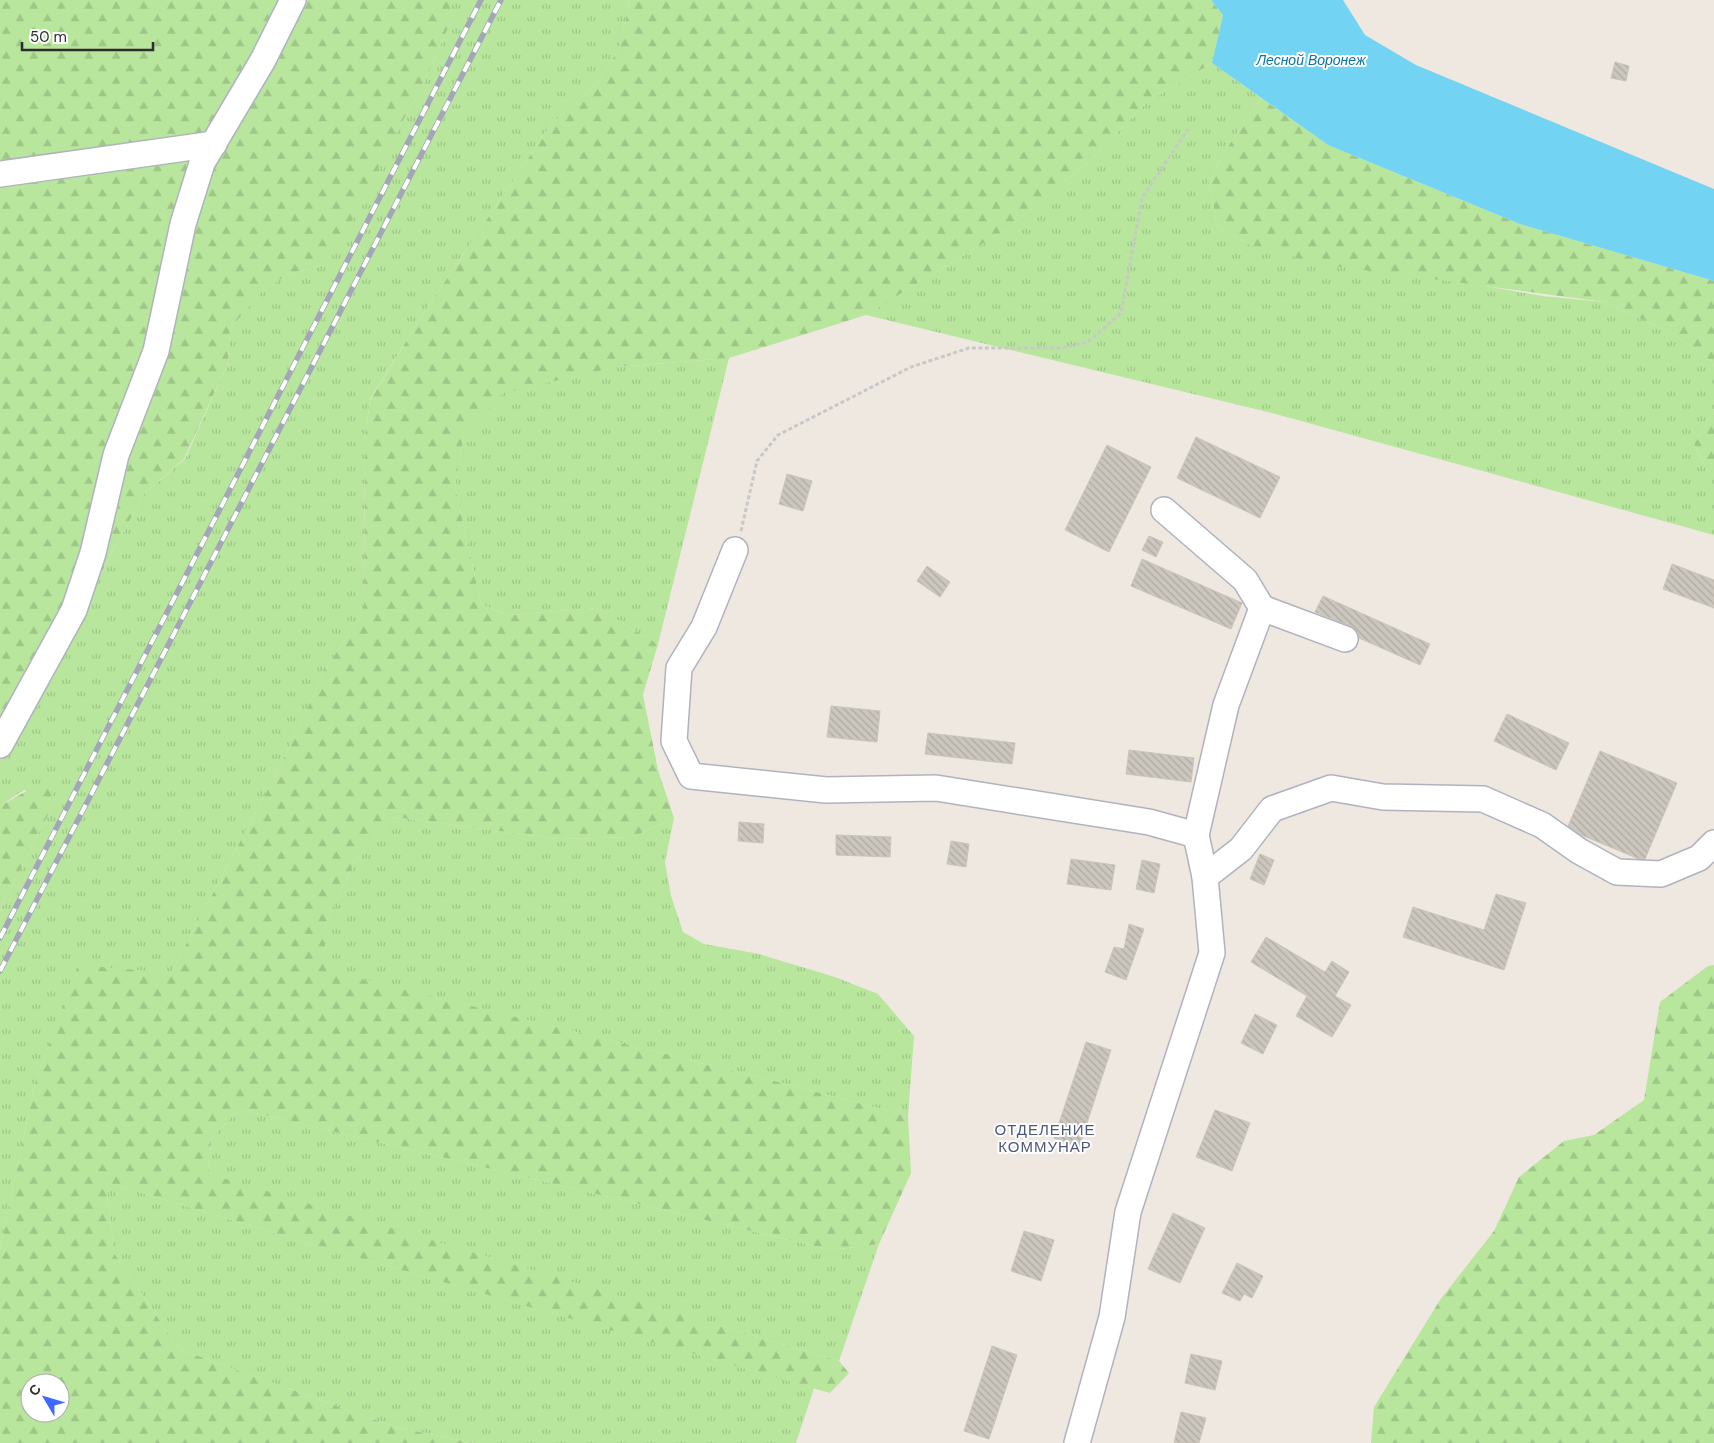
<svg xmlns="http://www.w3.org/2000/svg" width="1714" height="1443" viewBox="0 0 1714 1443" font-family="'DM Sans',sans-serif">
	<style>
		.grass { fill: url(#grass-tufts) }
		.forest { fill: url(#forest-firs); fill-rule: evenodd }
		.water { fill: #72d4f2 }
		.building { fill: url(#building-back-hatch); stroke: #cbc4b9 }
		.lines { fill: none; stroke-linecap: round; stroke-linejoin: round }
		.minor-casing { stroke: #b0b3bd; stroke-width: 28 }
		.path { stroke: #c8c8c8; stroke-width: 3; stroke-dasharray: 4 2.5; stroke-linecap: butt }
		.minor { stroke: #fff; stroke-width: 25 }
		.rail-casing { stroke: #a2a6b8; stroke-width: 5.5 }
		.rail { stroke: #fff; stroke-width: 4; stroke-dasharray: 11; stroke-linecap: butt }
		.labels { text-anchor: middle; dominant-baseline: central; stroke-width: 4; stroke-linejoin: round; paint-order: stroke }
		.water-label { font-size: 14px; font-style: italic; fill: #0b74a4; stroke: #fff }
		.quarter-label { font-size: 15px; letter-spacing: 1px; fill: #4c5780; stroke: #fff }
	</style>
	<defs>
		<pattern id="grass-tufts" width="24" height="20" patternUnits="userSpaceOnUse" patternTransform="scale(1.25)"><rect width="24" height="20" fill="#b7e69c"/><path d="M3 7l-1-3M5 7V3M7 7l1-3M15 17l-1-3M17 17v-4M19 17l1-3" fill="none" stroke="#9ec687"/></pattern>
		<pattern id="forest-firs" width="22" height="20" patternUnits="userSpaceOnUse" patternTransform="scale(1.25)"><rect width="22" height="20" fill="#b7e69c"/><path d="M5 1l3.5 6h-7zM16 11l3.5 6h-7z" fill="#9ec687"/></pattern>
		<pattern id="building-back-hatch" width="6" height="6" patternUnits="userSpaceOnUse" patternTransform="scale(1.25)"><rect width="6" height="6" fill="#cbc6be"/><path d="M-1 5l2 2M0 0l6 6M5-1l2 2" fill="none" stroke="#afaaa4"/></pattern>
	</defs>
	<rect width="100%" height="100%" fill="#efe8e0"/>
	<g class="grass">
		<polygon points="451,0 630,0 619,49 595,85 550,126 423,314 370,399 365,442 364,612 327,666 280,766 171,973 78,966 35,1083 0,1249 0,910 56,799 24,790 0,806 0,759 144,494 185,459 228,363 230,329 262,291 289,274 320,266 422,87 451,21"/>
		<polygon points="1212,63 1261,98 1227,148 1209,182 1217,226 1250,245 1542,296 1605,302 1672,333 1711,361 1714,366 1714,411 1694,444 1709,474 1714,475 1714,535 1272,413 866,315 1008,228 1093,158 1147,102"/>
		<polygon points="729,358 658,644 597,608 507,615 481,604 455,486 464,435 503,392 616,367"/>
		<polygon points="394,817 558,839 633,837 674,818 665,862 671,896 683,932 704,944 759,954 835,977 878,994 914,1036 908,1116 790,1085 325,970 324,927 355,861"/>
		<polygon points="239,1109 831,1250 879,1244 839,1361 209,1175 211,1139"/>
		<polygon points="106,1182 300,1241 814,1388 796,1443 474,1443 395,1427 179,1349 114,1253"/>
	</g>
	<g class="forest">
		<polygon points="0,0 451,0 451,21 422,87 397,131 340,245 320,266 289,274 262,291 230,329 228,363 184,459 144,494 0,759"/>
		<path d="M630 0H1211L1223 15 1212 63 1147 102 1093 158 1008 228 866 315 729 358 616 367 503 393 464 435 455 486 481 604 507 615 597 608 658 644 643 695 658 770 674 818 633 837 558 839 394 817 355 861 324 927 326 970 790 1085 908 1116 911 1173 879 1244 831 1250 239 1109 211 1139 209 1174 839 1361 849 1373 830 1393 300 1241 106 1182 114 1253 179 1349 395 1427 474 1443H0V1249L35 1083 78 965 171 973 280 766 327 666 364 612 365 442 370 400 423 314 550 126 595 85 619 49ZM30 1383H60V1413H30Z"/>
		<polygon points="1261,98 1328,145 1520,224 1714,281 1714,366 1711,361 1672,333 1605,302 1320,264 1250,245 1217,226 1209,182 1227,148"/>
		<polygon points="1714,411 1714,475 1709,474 1694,444"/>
		<polygon points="44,781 56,799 0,910 0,806"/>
		<polygon points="1714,965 1714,1443 1371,1443 1374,1407 1440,1300 1494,1231 1519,1177 1564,1141 1594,1135 1644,1100 1660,1002 1708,966"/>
	</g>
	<polygon class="water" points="1211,0 1343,0 1365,35 1416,65 1714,189 1714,281 1520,224 1328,145 1212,63 1223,15"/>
	<g class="building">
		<polygon points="1615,62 1629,66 1626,81 1611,78"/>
		<polygon points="1196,437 1280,477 1260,518 1177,478"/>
		<polygon points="1107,445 1151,467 1109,552 1065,530"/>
		<polygon points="787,474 812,481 803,511 779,504"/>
		<polygon points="1149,536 1163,542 1156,557 1142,550"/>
		<polygon points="1142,559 1242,603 1231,629 1131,586"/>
		<polygon points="1672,564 1714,580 1714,608 1663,589"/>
		<polygon points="927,566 950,582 940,597 917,581"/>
		<polygon points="1323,596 1430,644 1420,665 1359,638 1356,630 1350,626 1315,612"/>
		<polygon points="831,706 880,711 877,742 827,737"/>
		<polygon points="1507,714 1569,743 1556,770 1494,741"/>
		<polygon points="928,733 1015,743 1012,764 925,754"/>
		<polygon points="1129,750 1194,758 1191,782 1126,774"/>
		<polygon points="1600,751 1677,783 1645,859 1639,859 1579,834 1568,826"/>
		<polygon points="739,822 764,824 763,843 738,841"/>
		<polygon points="836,835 891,837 890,857 836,855"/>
		<polygon points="951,841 969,844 966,867 947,864"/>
		<polygon points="1260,854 1274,860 1264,885 1250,879"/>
		<polygon points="1071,859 1115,865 1111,890 1067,884"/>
		<polygon points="1142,860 1160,864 1154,893 1136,889"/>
		<polygon points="1496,894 1526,903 1504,970 1403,937 1413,907 1484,930"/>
		<polygon points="1129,924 1144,929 1126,980 1105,972 1114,947 1124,949"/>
		<polygon points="1266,937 1325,972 1332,961 1349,972 1335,996 1351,1005 1332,1037 1296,1016 1307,996 1251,962"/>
		<polygon points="1255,1014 1277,1025 1263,1054 1241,1043"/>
		<polygon points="1086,1042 1111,1050 1079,1147 1054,1138"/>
		<polygon points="1215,1110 1250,1123 1232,1171 1196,1157"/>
		<polygon points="1173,1213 1205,1228 1180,1283 1148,1269"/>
		<polygon points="1024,1231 1054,1240 1041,1281 1011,1271"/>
		<polygon points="1237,1263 1263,1276 1252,1298 1244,1294 1240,1301 1222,1293"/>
		<polygon points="992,1346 1017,1355 989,1439 964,1431"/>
		<polygon points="1191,1354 1222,1361 1215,1390 1185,1383"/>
		<polygon points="1181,1412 1206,1418 1199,1443 1174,1443"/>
	</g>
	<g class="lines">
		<defs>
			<g id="minor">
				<polyline points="0,174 214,144"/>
				<polyline points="1164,510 1245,580 1262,608"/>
				<polyline points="735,550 704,627 679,668 674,741 691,776 826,790 936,788 1149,822 1196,835 1205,877 1212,953 1128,1212 1112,1317 1077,1443"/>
				<polyline points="0,745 74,610 93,553 116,455 156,351 183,224 202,163 263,60 293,0"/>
				<polyline points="1196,835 1226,705 1262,608 1345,639"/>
				<polyline points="1205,877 1241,849 1272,809 1331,788 1383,797 1483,799 1542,825 1579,851 1617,872 1661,874 1699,858 1714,843"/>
			</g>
		</defs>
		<use href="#minor" class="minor-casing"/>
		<polyline class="path" points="741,531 757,461 778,435 911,367 969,348 1062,348 1088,342 1121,313 1142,198 1188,129"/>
		<use href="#minor" class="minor"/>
		<defs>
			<g id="rail">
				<polyline points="0,938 481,0"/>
				<polyline points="0,971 501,0"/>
			</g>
		</defs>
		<use href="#rail" class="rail-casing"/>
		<use href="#rail" class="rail"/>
	</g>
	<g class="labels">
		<g class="water-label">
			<text x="1311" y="60">Лесной Воронеж</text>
		</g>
		<g class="quarter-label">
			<text x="1045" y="1130">ОТДЕЛЕНИЕ<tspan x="1045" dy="17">КОММУНАР</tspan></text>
		</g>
	</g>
	<g transform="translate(45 1398) rotate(308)"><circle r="24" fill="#ffffff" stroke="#ababab"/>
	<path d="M0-4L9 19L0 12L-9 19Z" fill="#3e68fe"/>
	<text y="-8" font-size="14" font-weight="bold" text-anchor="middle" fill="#2d2d2d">С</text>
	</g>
	<path d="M22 42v8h131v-8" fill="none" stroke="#2d2d2d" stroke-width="2.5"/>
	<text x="30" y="42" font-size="15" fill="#2d2d2d" stroke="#ffffff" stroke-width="4" paint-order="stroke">50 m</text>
</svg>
